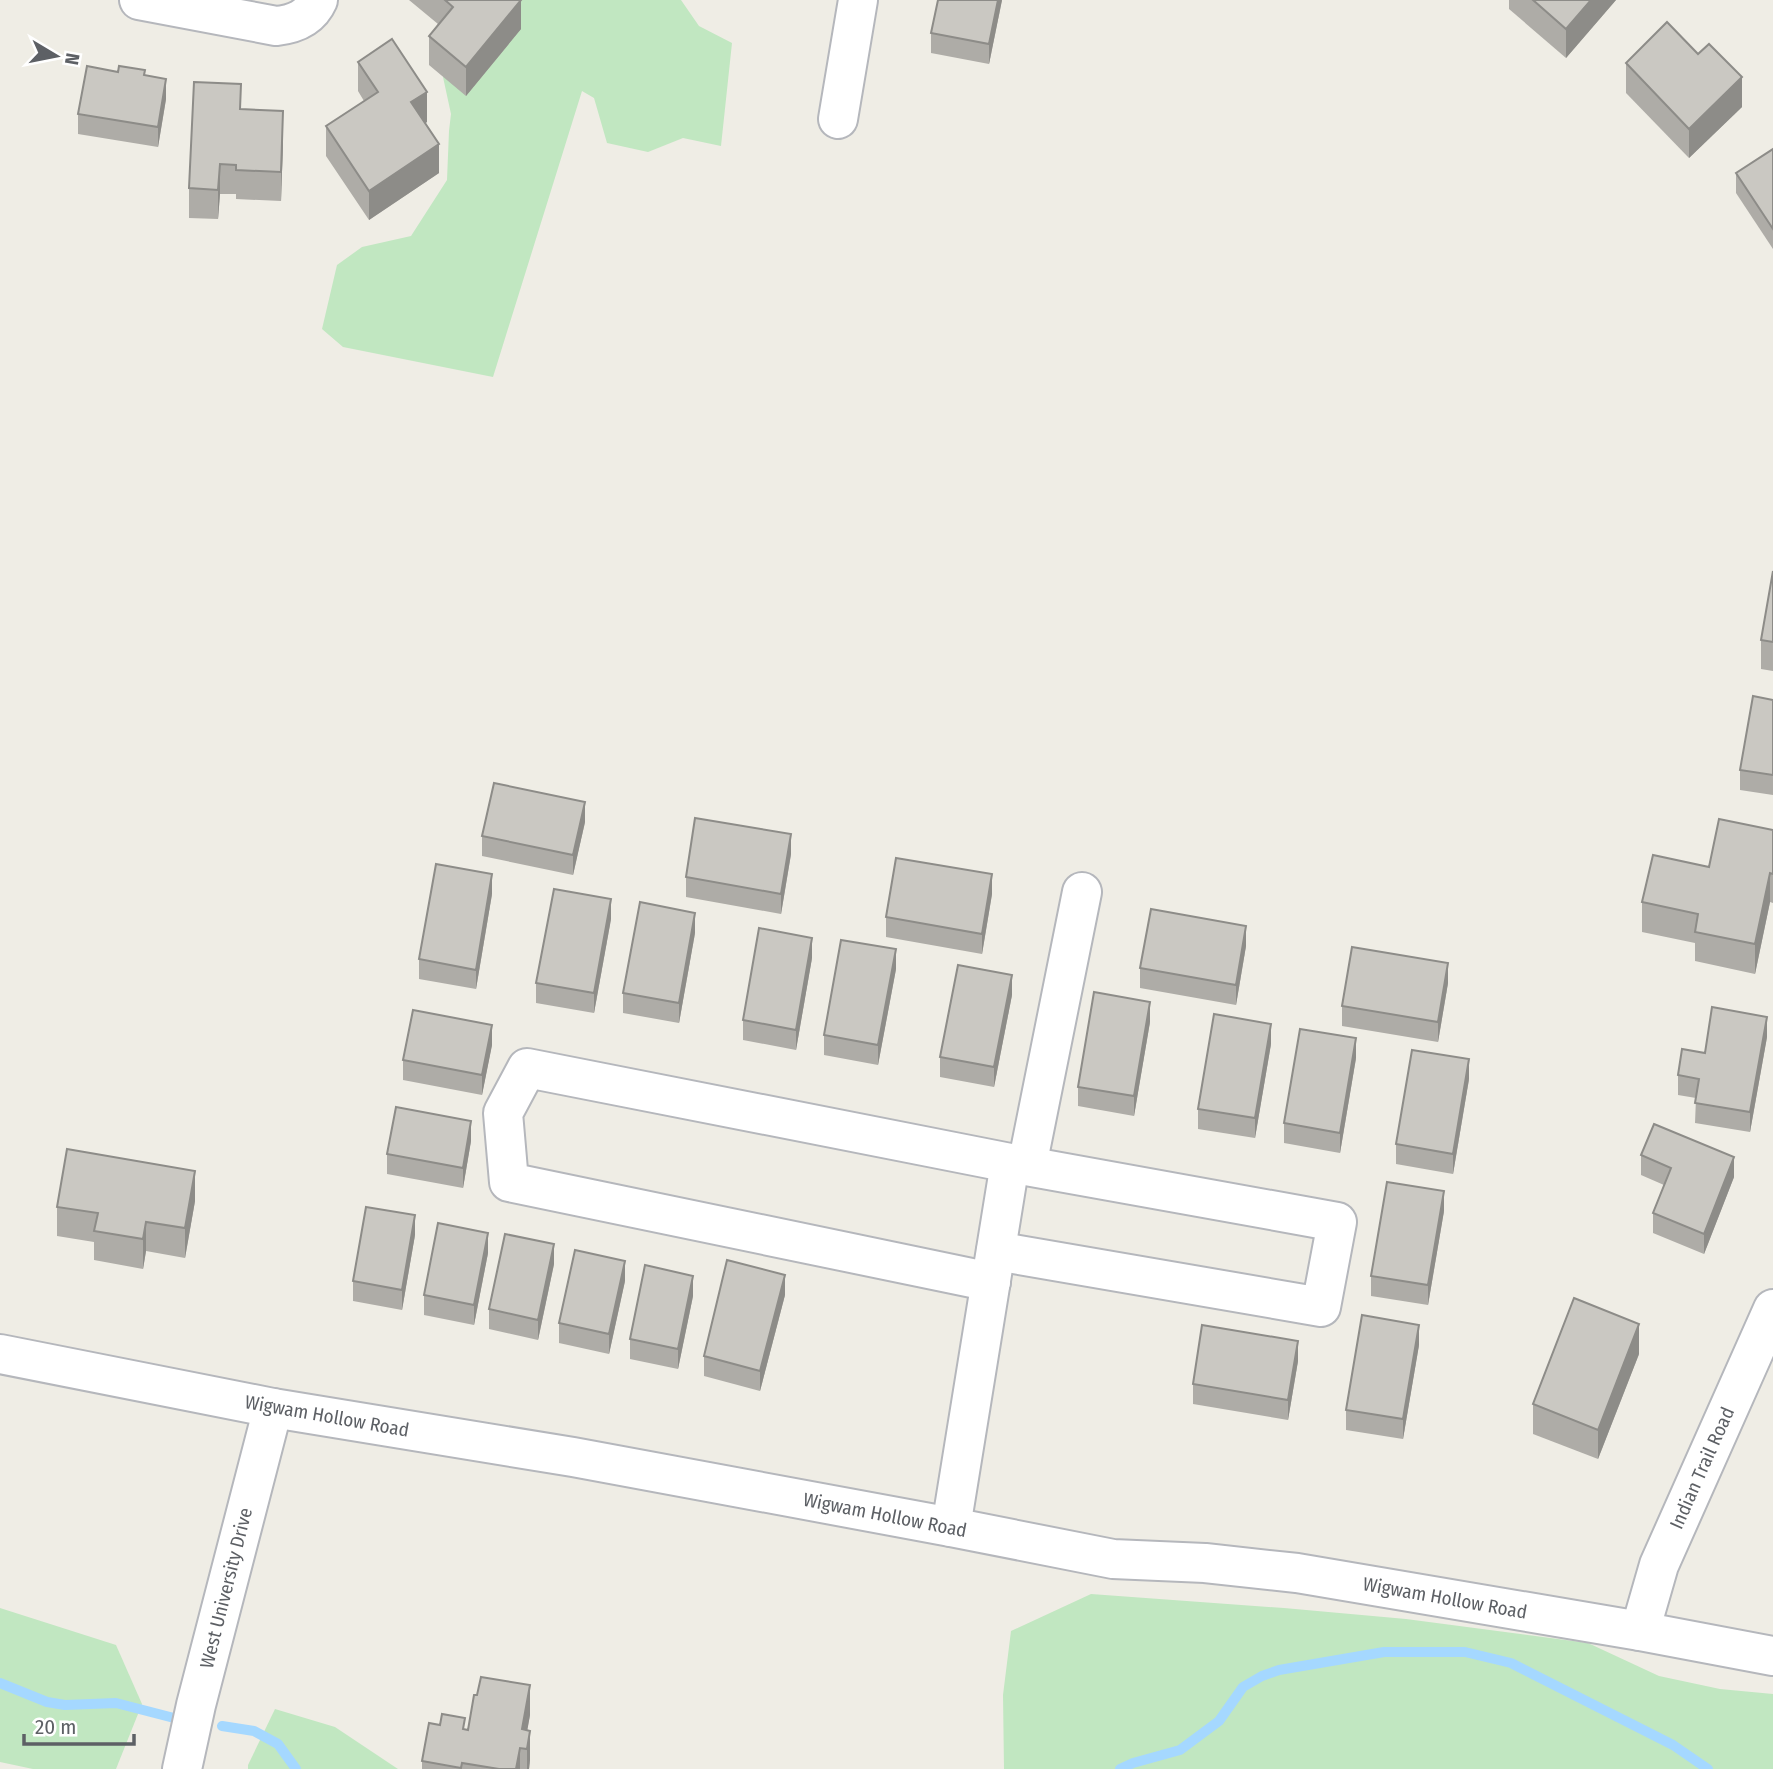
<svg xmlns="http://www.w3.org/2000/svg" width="1773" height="1769" viewBox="0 0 1773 1769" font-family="'Fira Sans Condensed',sans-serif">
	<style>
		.green { fill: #c1e7c1 }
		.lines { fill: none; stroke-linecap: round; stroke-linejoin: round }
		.stream { stroke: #a5d8ff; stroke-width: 10 }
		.minor-casing { stroke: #b5b7bc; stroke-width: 42 }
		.minor { stroke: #fff; stroke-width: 38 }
		.wall { fill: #aeaca7 }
		.shaded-wall { fill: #8d8c88 }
		.building { fill: #cac8c2; stroke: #8d8c88; stroke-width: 2 }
		.labels { text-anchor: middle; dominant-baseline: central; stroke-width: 7; stroke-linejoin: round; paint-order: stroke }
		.street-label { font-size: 19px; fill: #5d6065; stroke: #fff }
	</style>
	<rect width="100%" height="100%" fill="#efede5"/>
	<g class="green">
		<polygon points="516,0 681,0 699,26 732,43 721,146 683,138 648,152 607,143 594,98 582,91 493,377 343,347 322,329 337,265 362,247 411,236 447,180 449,131 451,114 443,77"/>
		<polygon points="1091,1594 1284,1608 1406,1619 1588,1643 1659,1676 1720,1689 1773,1694 1773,1769 1004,1769 1003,1695 1011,1631"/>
		<polygon points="0,1608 116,1645 142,1704 116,1769 33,1769 0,1762"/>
		<polygon points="275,1709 335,1727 398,1769 248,1769 248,1765"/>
	</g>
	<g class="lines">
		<g class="stream">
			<polyline points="0,1683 47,1702 65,1705 116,1703 174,1718"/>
			<polyline points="222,1726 254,1731 278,1744 296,1769"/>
			<polyline points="1120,1769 1133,1763 1180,1750 1219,1721 1243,1687 1262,1676 1279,1670 1384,1652 1465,1652 1511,1663 1673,1745 1708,1769"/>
		</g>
		<defs>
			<g id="minor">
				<path d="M139 0 276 26C295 24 310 18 318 0"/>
				<polyline points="838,119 858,0"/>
				<polyline points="1027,1166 1082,892"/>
				<polyline points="991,1282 509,1182 503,1113 527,1068 1010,1163 1337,1222 1321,1307 996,1251"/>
				<polyline points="0,1354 273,1408 573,1457 951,1527 1113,1559 1205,1563 1297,1573 1640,1631 1773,1656"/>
				<polyline points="951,1527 1010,1163"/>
				<polyline points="1640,1631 1659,1565 1773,1309"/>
				<polyline points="182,1769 196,1705 273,1408"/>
			</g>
		</defs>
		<use href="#minor" class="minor-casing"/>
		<use href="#minor" class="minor"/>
	</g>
	<g class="wall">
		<polygon points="409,0 521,0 521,29 466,96 429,65 429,36 438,24"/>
		<polygon points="1002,0 989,64 931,53 931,33"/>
		<polygon points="1509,0 1616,0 1566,58 1509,9"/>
		<polygon points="358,62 427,122 425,123 439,173 369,220 326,156 326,126 364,101 358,91"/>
		<polygon points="1626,63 1742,107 1689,158 1626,93"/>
		<polygon points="145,75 166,99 158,147 78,134 78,114"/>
		<polygon points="241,109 283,141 281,201 236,199 236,194 220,194 218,219 189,218 189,188"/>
		<polygon points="1773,149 1773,249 1736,193 1736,173"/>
		<polygon points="1773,571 1773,671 1761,669 1761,640"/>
		<polygon points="1773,700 1773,795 1740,790 1740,770"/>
		<polygon points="585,822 573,875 482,856 482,836"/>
		<polygon points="1773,830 1773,903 1770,902 1755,974 1695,961 1695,943 1642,932 1642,902 1709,867"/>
		<polygon points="791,854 781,914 686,897 686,877"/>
		<polygon points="492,894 476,989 419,979 419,959"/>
		<polygon points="992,894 982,954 886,937 886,917"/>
		<polygon points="611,919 594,1013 536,1003 536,983"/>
		<polygon points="695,933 679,1023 623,1013 623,993"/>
		<polygon points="1246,946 1236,1005 1140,988 1140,968"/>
		<polygon points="812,958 796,1050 743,1040 743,1020"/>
		<polygon points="896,969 878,1065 824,1055 824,1035"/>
		<polygon points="1448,983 1438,1042 1342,1026 1342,1006"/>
		<polygon points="1012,995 994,1087 940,1077 940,1057"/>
		<polygon points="1150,1022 1134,1116 1078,1106 1078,1087"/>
		<polygon points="1767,1037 1750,1132 1695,1123 1696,1098 1678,1095 1678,1075"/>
		<polygon points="1271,1044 1255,1138 1198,1129 1198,1109"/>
		<polygon points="492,1045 482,1095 403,1080 403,1060"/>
		<polygon points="1356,1058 1340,1153 1284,1143 1284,1123"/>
		<polygon points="1469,1079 1453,1174 1396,1164 1396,1144"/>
		<polygon points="471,1141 463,1188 387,1174 387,1154"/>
		<polygon points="1641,1155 1734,1177 1704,1254 1653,1233 1653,1213 1664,1185 1641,1175"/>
		<polygon points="195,1201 185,1258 146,1251 143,1269 94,1260 94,1242 57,1236 57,1207"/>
		<polygon points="1444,1211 1428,1305 1371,1296 1371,1276"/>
		<polygon points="415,1235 402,1310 353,1301 353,1281"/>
		<polygon points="488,1253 474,1325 424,1315 424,1295"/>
		<polygon points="554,1264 538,1340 489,1329 489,1309"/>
		<polygon points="625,1281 609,1354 559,1343 559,1323"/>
		<polygon points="785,1295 760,1391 704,1376 704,1356"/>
		<polygon points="693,1296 678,1369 630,1359 630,1339"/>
		<polygon points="1419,1345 1403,1439 1346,1430 1346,1410"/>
		<polygon points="1639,1354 1598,1459 1533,1434 1533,1404"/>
		<polygon points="1298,1361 1288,1420 1193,1404 1193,1384"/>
		<polygon points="530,1715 527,1730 530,1760 529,1769 422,1769 422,1761 465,1730 468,1730"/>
	</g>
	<g class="shaded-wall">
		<polygon points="521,0 521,29 466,96 466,67"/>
		<polygon points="998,0 1002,0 989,64 989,44"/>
		<polygon points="1591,0 1616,0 1566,58 1566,29"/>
		<polygon points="1742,77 1742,107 1689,158 1689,129"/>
		<polygon points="166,79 166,99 158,147 158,127"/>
		<polygon points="427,92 427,122 411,132 411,102"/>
		<polygon points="283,111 283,141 281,201 281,172"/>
		<polygon points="439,144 439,173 369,220 369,191"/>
		<polygon points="220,164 220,194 218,219 218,190"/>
		<polygon points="585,802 585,822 573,875 573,855"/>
		<polygon points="791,834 791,854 781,914 781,894"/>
		<polygon points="1770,873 1770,902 1755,974 1755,944"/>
		<polygon points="492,874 492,894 476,989 476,970"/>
		<polygon points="992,874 992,894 982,954 982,934"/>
		<polygon points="611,899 611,919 594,1013 594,993"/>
		<polygon points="695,913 695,933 679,1023 679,1003"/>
		<polygon points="1246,926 1246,946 1236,1005 1236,985"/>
		<polygon points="812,938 812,958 796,1050 796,1030"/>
		<polygon points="896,949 896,969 878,1065 878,1045"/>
		<polygon points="1448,963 1448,983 1438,1042 1438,1022"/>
		<polygon points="1012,975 1012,995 994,1087 994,1067"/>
		<polygon points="1150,1002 1150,1022 1134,1116 1134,1096"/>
		<polygon points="1767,1017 1767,1037 1750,1132 1750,1112"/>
		<polygon points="1271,1024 1271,1044 1255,1138 1255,1118"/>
		<polygon points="492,1025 492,1045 482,1095 482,1075"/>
		<polygon points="1356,1038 1356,1058 1340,1153 1340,1133"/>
		<polygon points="1469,1059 1469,1079 1453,1174 1453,1154"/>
		<polygon points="471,1121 471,1141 463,1188 463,1168"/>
		<polygon points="1734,1157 1734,1177 1704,1254 1704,1234"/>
		<polygon points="195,1171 195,1201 185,1258 185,1228"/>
		<polygon points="1444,1191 1444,1211 1428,1305 1428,1285"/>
		<polygon points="415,1215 415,1235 402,1310 402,1290"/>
		<polygon points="146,1222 146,1251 143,1269 143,1239"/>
		<polygon points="488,1233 488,1253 474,1325 474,1305"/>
		<polygon points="554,1244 554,1264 538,1340 538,1320"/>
		<polygon points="625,1261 625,1281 609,1354 609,1334"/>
		<polygon points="785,1275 785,1295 760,1391 760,1371"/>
		<polygon points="693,1276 693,1296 678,1369 678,1349"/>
		<polygon points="1639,1324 1639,1354 1598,1459 1598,1430"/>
		<polygon points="1419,1325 1419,1345 1403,1439 1403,1419"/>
		<polygon points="1298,1341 1298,1361 1288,1420 1288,1400"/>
		<polygon points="530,1685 530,1715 524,1749 522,1729"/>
		<polygon points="530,1731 530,1760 529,1769 527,1769 527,1749"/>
		<polygon points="520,1748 520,1769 516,1769"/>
	</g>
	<g class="building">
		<polygon points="445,0 521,0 466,67 429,36 453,7"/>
		<polygon points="938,0 998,0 989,44 931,33"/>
		<polygon points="1533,0 1591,0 1566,29"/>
		<polygon points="1667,22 1698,54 1709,44 1742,77 1689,129 1626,63"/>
		<polygon points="392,39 427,92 411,102 439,144 369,191 326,126 378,92 358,62"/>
		<polygon points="87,66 118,72 119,66 145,70 144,75 166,79 158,127 78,114"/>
		<polygon points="194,82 241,84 240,109 283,111 281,172 236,170 236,165 220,164 218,190 189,188"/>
		<polygon points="1773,149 1773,229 1736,173"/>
		<polygon points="1773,571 1773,642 1761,640"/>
		<polygon points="1753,696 1773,700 1773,775 1740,770"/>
		<polygon points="494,783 585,802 573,855 482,836"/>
		<polygon points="695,818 791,834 781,894 686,877"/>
		<polygon points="1719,819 1773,830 1773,874 1770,873 1755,944 1695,932 1698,914 1642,902 1653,855 1709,867"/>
		<polygon points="896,858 992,874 982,934 886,917"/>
		<polygon points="436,864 492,874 476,970 419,959"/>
		<polygon points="554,889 611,899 594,993 536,983"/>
		<polygon points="640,902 695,913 679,1003 623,993"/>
		<polygon points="1151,909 1246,926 1236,985 1140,968"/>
		<polygon points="759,928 812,938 796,1030 743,1020"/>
		<polygon points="841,940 896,949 878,1045 824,1035"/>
		<polygon points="1352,947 1448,963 1438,1022 1342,1006"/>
		<polygon points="958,965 1012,975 994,1067 940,1057"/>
		<polygon points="1094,992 1150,1002 1134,1096 1078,1087"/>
		<polygon points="1712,1007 1767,1017 1750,1112 1695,1103 1699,1079 1678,1075 1682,1049 1705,1053"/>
		<polygon points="413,1010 492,1025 482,1075 403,1060"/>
		<polygon points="1214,1014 1271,1024 1255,1118 1198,1109"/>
		<polygon points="1300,1029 1356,1038 1340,1133 1284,1123"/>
		<polygon points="1412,1050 1469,1059 1453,1154 1396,1144"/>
		<polygon points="396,1107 471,1121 463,1168 387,1154"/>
		<polygon points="1654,1124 1734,1157 1704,1234 1653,1213 1671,1168 1641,1155"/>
		<polygon points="67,1149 195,1171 185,1228 146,1222 143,1239 94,1231 98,1213 57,1207"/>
		<polygon points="1387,1182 1444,1191 1428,1285 1371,1276"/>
		<polygon points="366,1207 415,1215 402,1290 353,1281"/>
		<polygon points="438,1223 488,1233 474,1305 424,1295"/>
		<polygon points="505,1234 554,1244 538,1320 489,1309"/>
		<polygon points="575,1250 625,1261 609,1334 559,1323"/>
		<polygon points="727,1260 785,1275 760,1371 704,1356"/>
		<polygon points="645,1265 693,1276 678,1349 630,1339"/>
		<polygon points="1574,1298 1639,1324 1598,1430 1533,1404"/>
		<polygon points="1362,1315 1419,1325 1403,1419 1346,1410"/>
		<polygon points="1202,1325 1298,1341 1288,1400 1193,1384"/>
		<polygon points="481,1677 530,1685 522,1729 530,1731 527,1749 520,1748 516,1769 499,1769 462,1763 461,1768 422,1761 429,1723 440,1725 442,1714 465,1718 463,1729 468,1730 474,1695 477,1695"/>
	</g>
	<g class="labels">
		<g class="street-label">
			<text transform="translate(327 1416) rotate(10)">Wigwam Hollow Road</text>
			<text transform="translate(1702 1468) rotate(-66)">Indian Trail Road</text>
			<text transform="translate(885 1515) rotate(11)">Wigwam Hollow Road</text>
			<text transform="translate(226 1588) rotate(-76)">West University Drive</text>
			<text transform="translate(1445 1598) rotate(10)">Wigwam Hollow Road</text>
		</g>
	</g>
	<g transform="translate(56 56) rotate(100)" stroke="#ffffff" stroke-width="5" paint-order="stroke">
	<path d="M0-5L12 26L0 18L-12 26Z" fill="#5d6065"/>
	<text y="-10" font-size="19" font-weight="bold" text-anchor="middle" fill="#5d6065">N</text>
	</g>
	<path d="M24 1734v10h110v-10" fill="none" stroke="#5d6065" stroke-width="3.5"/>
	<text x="35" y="1734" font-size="21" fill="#5d6065" stroke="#ffffff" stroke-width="5" paint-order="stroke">20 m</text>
</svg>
